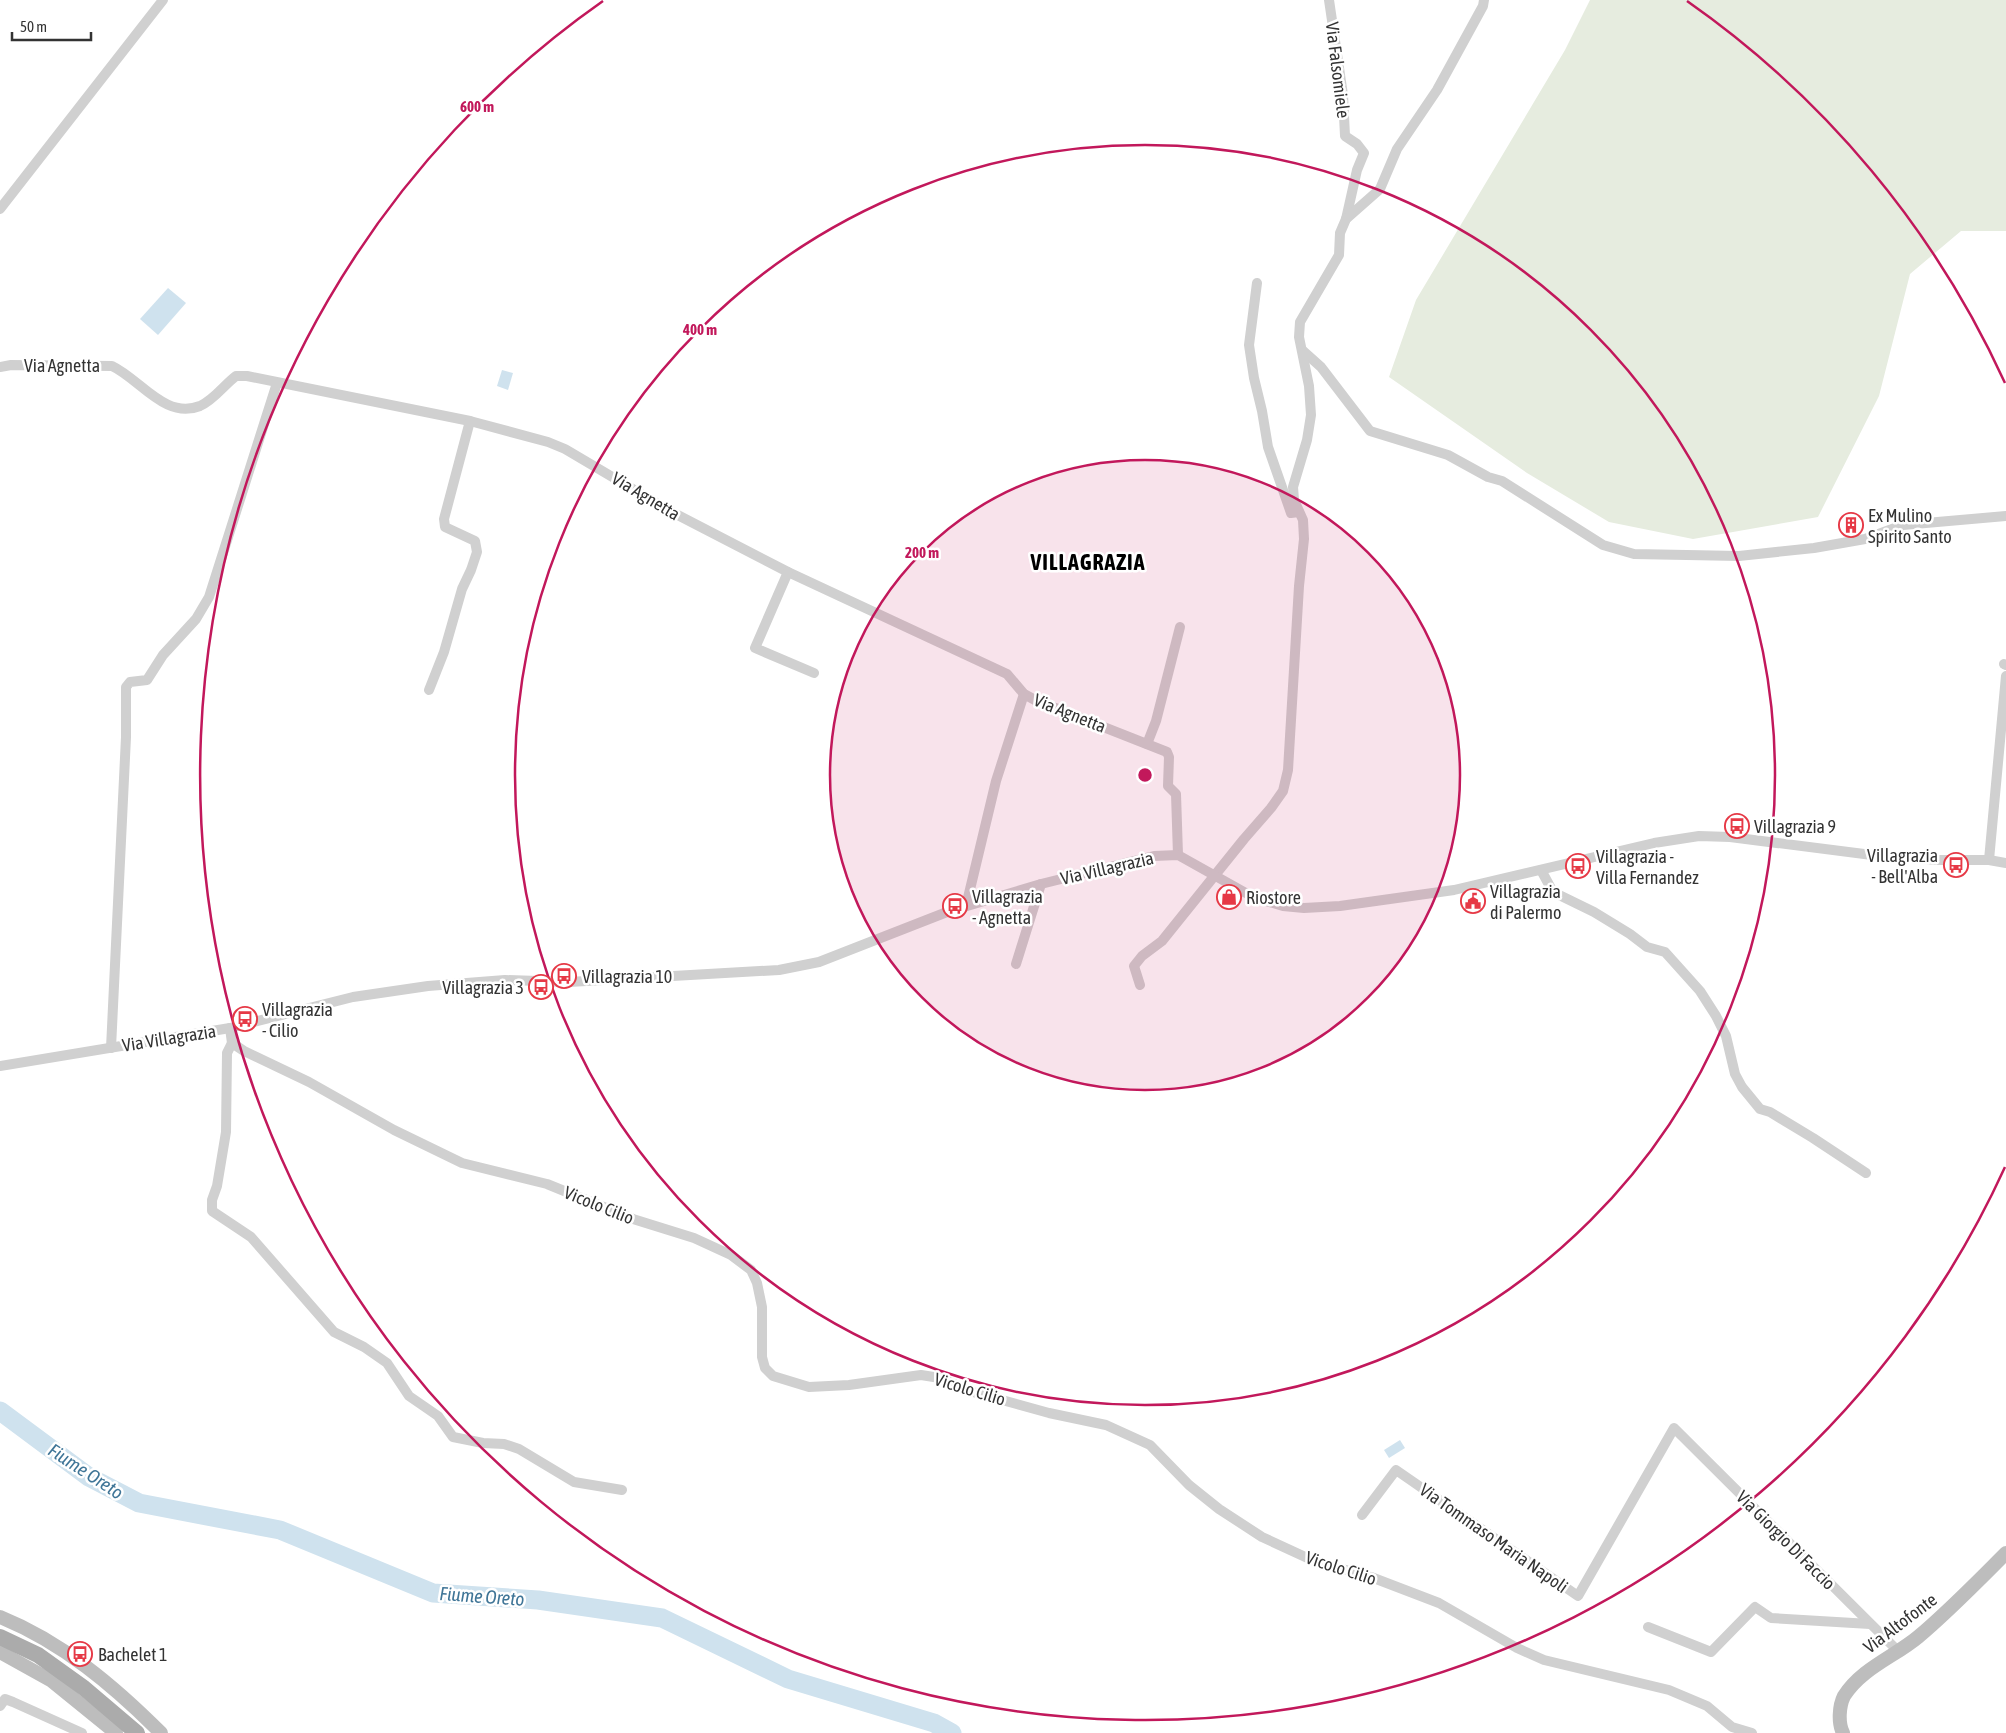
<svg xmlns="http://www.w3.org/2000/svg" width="2006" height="1733" viewBox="0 0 2006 1733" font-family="'Asap Condensed',sans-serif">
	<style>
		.green { fill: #e6ecdf }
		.water { fill: #cfe2ee }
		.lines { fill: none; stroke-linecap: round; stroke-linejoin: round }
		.river { stroke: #cfe2ee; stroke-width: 19 }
		.street { stroke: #d0d0d0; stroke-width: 10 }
		.secondary { stroke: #bdbdbd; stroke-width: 14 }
		.primary { stroke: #ababab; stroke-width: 16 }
		.ring { fill: none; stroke: #c2185b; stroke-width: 2.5 }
		.labels { text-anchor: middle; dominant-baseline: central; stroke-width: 5; stroke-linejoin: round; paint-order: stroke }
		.street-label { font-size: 18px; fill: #333; stroke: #fff }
		.poi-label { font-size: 18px; fill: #333; stroke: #fff; text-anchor: start }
		.water-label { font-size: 19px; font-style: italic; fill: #3f7597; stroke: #fff }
		.district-label { font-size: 22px; font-weight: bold; letter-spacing: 1px; fill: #000; stroke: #fff }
		.centre { fill: #c2185b; stroke: #fff; stroke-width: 2.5 }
		.ring-label { font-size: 15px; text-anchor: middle; font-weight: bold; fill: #c2185b; stroke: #fff; stroke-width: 5; stroke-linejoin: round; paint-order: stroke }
	</style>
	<rect width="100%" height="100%" fill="#fff"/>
	<polygon class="green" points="1590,0 2006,0 2006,231 1961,231 1910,274 1879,396 1818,517 1693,539 1609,522 1527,473 1389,377 1416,300 1565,50"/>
	<g class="water">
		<polygon points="168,288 186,303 158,335 140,319"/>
		<polygon points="502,370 513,373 508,390 497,386"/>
		<polygon points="1400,1440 1405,1448 1389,1458 1384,1450"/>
	</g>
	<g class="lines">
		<polyline class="river" points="0,1411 89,1477 139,1503 280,1530 433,1593 538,1600 662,1618 788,1679 934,1723 952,1733"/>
		<g class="street">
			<polyline points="1329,0 1343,95 1345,136 1357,144 1364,153 1357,170 1346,219"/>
			<polyline points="0,209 163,0"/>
			<polyline points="1257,283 1249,345 1254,378 1262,411 1268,447 1291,513 1299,512"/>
			<polyline points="1302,350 1321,367 1370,431 1448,455 1488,477 1502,481 1603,545 1634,554 1739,556 1814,548 1865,539 1903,525 2006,516"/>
			<path d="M0 367 11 365 112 366C140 379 165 420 200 406 214 400 224 385 236 376H247L470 421 548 442 565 449 670 511 788 572 1007 674 1024 694 1035 700 1167 752 1169 757 1168 786 1176 794 1178 855"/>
			<polyline points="788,572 755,648 814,673"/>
			<polyline points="2004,664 2006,665"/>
			<polyline points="429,690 444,652 462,589 471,570 477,552 475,541 445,527 444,519 470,421"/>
			<polyline points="1147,744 1156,721 1180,627"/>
			<polyline points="1989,860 2006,676"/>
			<polyline points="1541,870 1553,892 1594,912 1630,934 1647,947 1665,952 1700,991 1716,1016 1726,1036 1735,1074 1742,1087 1760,1109 1770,1112 1813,1138 1866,1173"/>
			<polyline points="966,906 996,781 1024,694"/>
			<polyline points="1016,964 1041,884"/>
			<polyline points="1140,985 1134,966 1142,956 1162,941 1244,839 1271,808 1283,791 1288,770 1299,586 1304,539 1303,520 1294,500 1293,487 1307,440 1311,415 1309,386 1299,337 1300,322 1339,255 1340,233 1346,219 1380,189 1397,149 1437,90 1483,6 1484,0"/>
			<polyline points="230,1028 232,1043 244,1051 309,1082 394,1130 462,1163 547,1184 633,1219 694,1238 731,1255 751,1270 757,1283 762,1307 762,1357 765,1368 773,1376 809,1387 849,1385 921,1375 940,1378 973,1392 1049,1413 1106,1425 1150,1445 1189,1485 1219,1509 1262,1537 1314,1561 1371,1577 1439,1603 1517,1648 1544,1660 1669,1690 1707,1706 1732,1727 1752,1733"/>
			<polyline points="232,1043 227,1053 226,1132 217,1186 212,1200 212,1211 251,1237 334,1332 364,1347 387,1363 409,1396 438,1416 453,1437 483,1443 504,1444 519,1449 574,1482 622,1490"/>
			<polyline points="111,1048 126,737 126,687 130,682 147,680 163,655 196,619 209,597 277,383"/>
			<polyline points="0,1066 230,1028 353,997 428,986 505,980 569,982 779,970 819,962 947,912 1041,884 1154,856 1178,855 1253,897 1283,906 1304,908 1340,906 1454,890 1654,843 1699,836 1730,837 1872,855 1938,860 1989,860 2006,863"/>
			<polyline points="1362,1515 1396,1470 1578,1596 1674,1428 1898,1651"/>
			<polyline points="1648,1627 1711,1652 1755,1607 1771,1618 1870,1624"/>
			<polyline points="0,1706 5,1699 13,1702 82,1733"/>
		</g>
		<g class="secondary">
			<path d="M0 1617C62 1642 114 1686 161 1733"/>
			<polyline points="0,1652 52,1681 116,1733"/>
			<path d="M1843 1733C1838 1723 1839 1706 1844 1696 1862 1668 1894 1657 1918 1637 1949 1611 1977 1582 2006 1553"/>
		</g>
		<polyline class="primary" points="0,1637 38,1655 84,1688 137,1733"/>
	</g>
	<circle cx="1145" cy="775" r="315" fill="#c2185b" fill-opacity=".12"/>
	<g class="ring">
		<circle cx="1145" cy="775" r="315"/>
		<circle cx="1145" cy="775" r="630"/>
		<path d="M2005 1167A945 945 0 1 1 603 1M1687 1A945 945 0 0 1 2005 383"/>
	</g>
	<defs>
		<symbol id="building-ring" viewBox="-11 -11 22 22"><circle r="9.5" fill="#fff" stroke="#e63946" stroke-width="1.5"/><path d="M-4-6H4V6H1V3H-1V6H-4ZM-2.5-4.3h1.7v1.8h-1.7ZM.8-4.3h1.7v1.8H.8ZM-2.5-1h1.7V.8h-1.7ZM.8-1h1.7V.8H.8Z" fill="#e63946"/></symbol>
		<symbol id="bus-ring" viewBox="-11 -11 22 22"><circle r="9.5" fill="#fff" stroke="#e63946" stroke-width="1.5"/><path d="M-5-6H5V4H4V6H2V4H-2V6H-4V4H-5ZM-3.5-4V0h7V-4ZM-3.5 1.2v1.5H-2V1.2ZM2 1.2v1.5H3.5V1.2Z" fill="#e63946"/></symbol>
		<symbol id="shop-ring" viewBox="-11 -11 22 22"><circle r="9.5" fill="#fff" stroke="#e63946" stroke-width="1.5"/><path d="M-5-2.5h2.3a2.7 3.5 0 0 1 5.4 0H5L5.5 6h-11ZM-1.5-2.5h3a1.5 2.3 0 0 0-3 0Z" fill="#e63946"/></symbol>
		<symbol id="civic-ring" viewBox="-11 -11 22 22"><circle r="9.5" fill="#fff" stroke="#e63946" stroke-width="1.5"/><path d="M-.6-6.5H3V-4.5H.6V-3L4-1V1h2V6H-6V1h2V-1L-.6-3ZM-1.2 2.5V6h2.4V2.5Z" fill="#e63946"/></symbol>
	</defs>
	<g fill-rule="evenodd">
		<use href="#building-ring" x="1837" y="511" width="28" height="28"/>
		<use href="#bus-ring" x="1723" y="812" width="28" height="28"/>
		<use href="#bus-ring" x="1942" y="851" width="28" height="28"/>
		<use href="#bus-ring" x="1564" y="852" width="28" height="28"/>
		<use href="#shop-ring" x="1215" y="883" width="28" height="28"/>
		<use href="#civic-ring" x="1459" y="887" width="28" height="28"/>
		<use href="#bus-ring" x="941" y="892" width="28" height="28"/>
		<use href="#bus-ring" x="550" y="962" width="28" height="28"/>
		<use href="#bus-ring" x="527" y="973" width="28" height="28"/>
		<use href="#bus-ring" x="231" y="1005" width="28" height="28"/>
		<use href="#bus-ring" x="66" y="1640" width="28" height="28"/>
	</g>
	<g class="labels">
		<g class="street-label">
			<text transform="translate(1338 70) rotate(83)">Via Falsomiele</text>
			<text x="62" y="365">Via Agnetta</text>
			<text transform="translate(646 496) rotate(31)">Via Agnetta</text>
			<text transform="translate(1070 713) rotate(22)">Via Agnetta</text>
			<text transform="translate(1107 868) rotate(-13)">Via Villagrazia</text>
			<text transform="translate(169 1038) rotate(-9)">Via Villagrazia</text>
			<text transform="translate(599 1205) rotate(22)">Vicolo Cilio</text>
			<text transform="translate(970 1389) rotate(17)">Vicolo Cilio</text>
			<text transform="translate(1494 1538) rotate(35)">Via Tommaso Maria Napoli</text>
			<text transform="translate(1786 1540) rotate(45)">Via Giorgio Di Faccio</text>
			<text transform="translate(1341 1568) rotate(18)">Vicolo Cilio</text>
			<text transform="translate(1900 1623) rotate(-37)">Via Altofonte</text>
		</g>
		<g class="poi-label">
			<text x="1868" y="515">Ex Mulino<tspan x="1868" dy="21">Spirito Santo</tspan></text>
			<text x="1754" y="826">Villagrazia 9</text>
			<text x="1938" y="855" text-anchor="end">Villagrazia<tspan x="1938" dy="21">- Bell'Alba</tspan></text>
			<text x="1596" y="856">Villagrazia -<tspan x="1596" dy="21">Villa Fernandez</tspan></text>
			<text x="1490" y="891">Villagrazia<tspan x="1490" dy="21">di Palermo</tspan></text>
			<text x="972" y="896">Villagrazia<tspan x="972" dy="21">- Agnetta</tspan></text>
			<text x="1246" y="897">Riostore</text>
			<text x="582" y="976">Villagrazia 10</text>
			<text x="524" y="987" text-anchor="end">Villagrazia 3</text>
			<text x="262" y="1009">Villagrazia<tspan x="262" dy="21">- Cilio</tspan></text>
			<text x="98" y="1654">Bachelet 1</text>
		</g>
		<g class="water-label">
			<text transform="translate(86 1471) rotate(33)">Fiume Oreto</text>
			<text transform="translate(482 1596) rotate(4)">Fiume Oreto</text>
		</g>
		<g class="district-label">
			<text x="1088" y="562">VILLAGRAZIA</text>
		</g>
	</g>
	<circle cx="1145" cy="775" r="8" class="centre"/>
	<g class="ring-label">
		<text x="477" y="112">600 m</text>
		<text x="700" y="335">400 m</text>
		<text x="922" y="558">200 m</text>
	</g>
	<path d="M12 32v8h79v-8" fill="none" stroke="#333333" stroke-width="2.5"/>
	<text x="20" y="32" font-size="15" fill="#333333" stroke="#ffffff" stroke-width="4" paint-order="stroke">50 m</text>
</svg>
